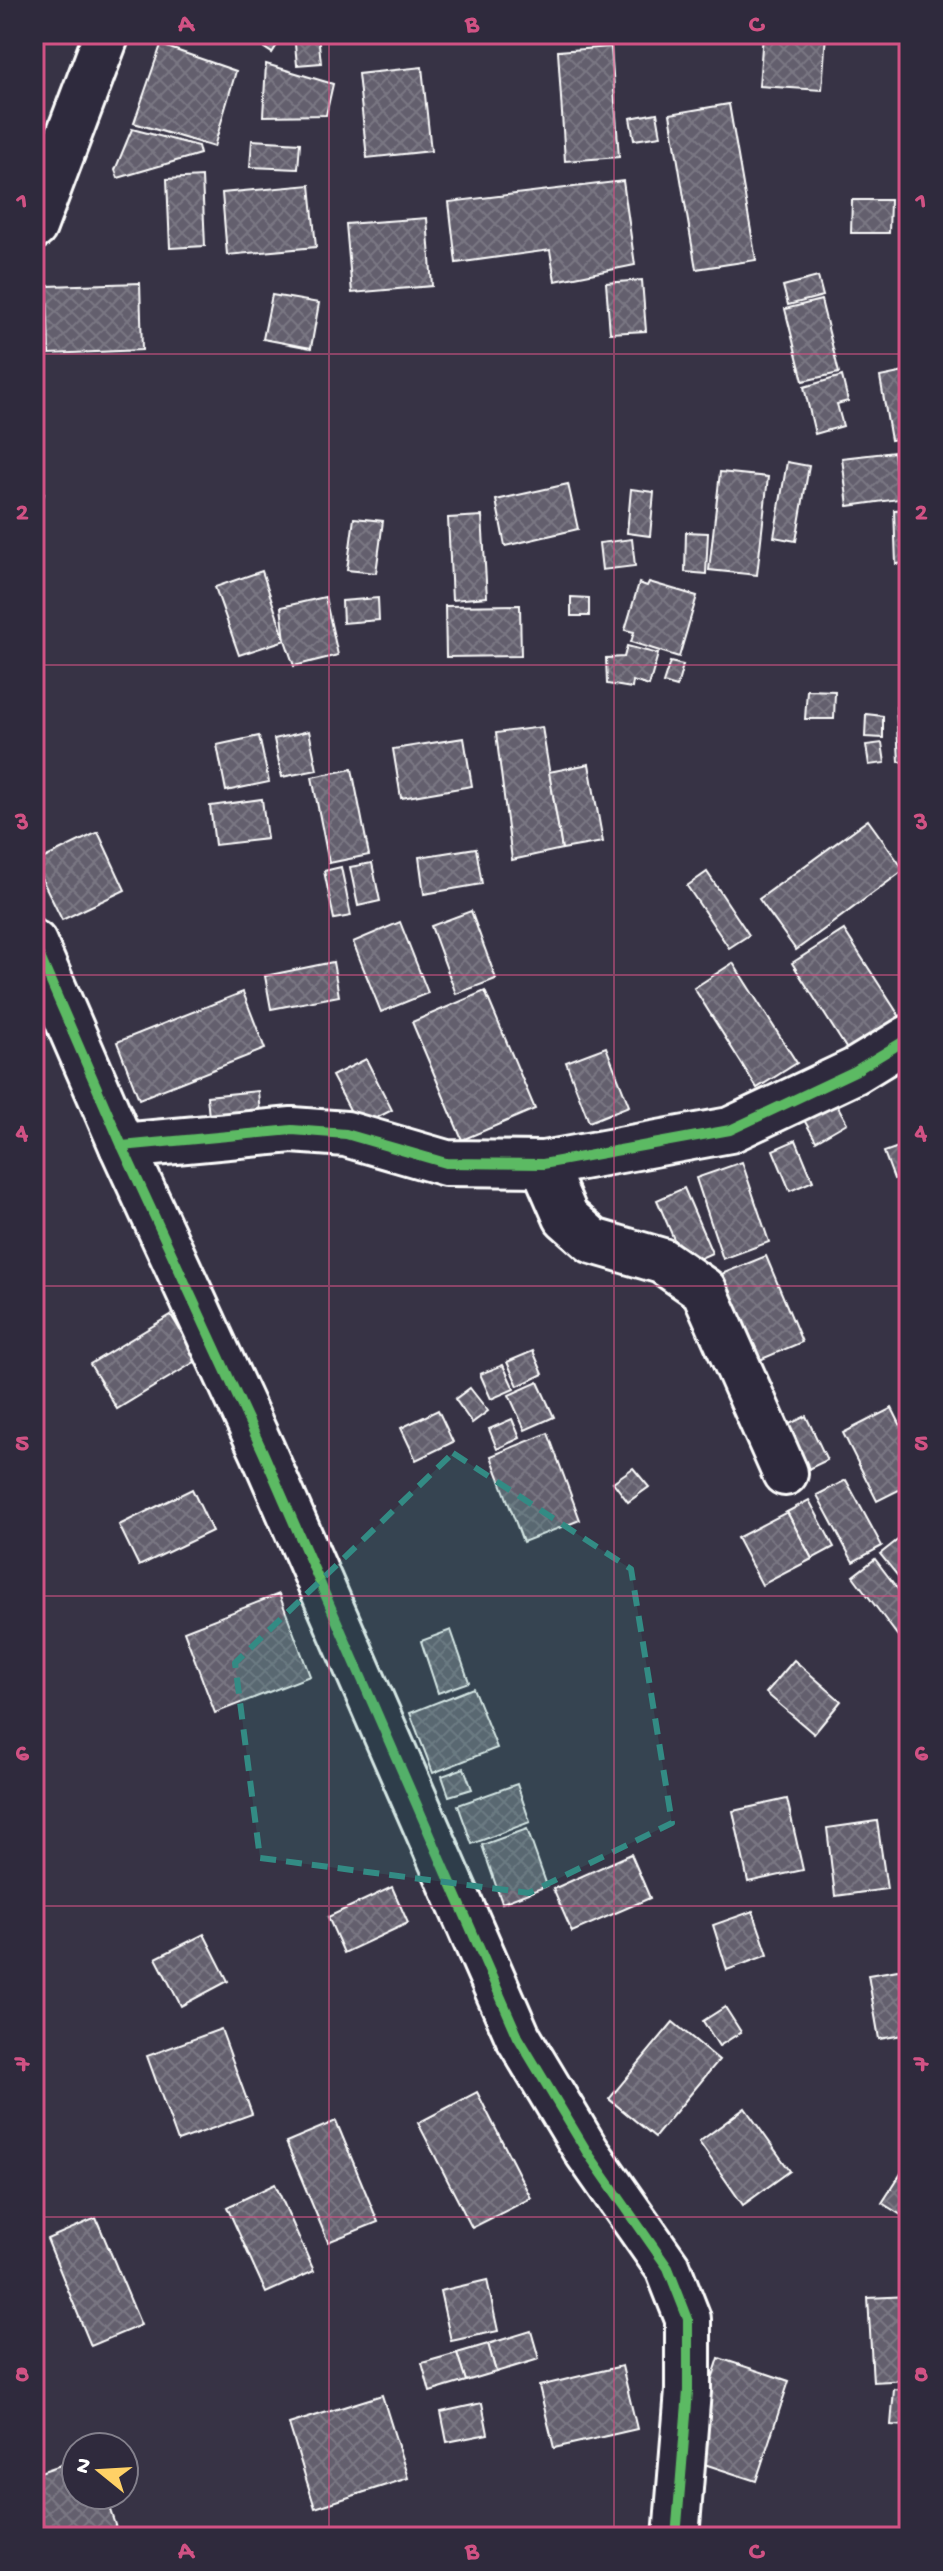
<svg xmlns="http://www.w3.org/2000/svg" width="943" height="2571" viewBox="0 0 943 2571" font-family="'Gochi Hand',sans-serif">
	<style>
		.building { fill: url(#building-cross-hatch); stroke: #fff; stroke-width: 2 }
		.lines { fill: none; stroke-linecap: round; stroke-linejoin: round }
		.minor-casing { stroke: #fff; stroke-width: 50 }
		.minor { stroke: #2f2a3d; stroke-width: 44 }
		.cycleway-casing { stroke: #2f2a3d; stroke-width: 15 }
		.cycleway { stroke: #5cba63; stroke-width: 10 }
		.marked { fill: #338b84; fill-opacity: 0.2; stroke: #338b84; stroke-width: 6; stroke-dasharray: 16 10; stroke-linejoin: round }
		.grid { fill: none; stroke: #d15284; stroke-width: 2; stroke-opacity: 0.55 }
		.neatline { fill: none; stroke: #d15284; stroke-width: 3 }
		.grid-label { font-size: 26px; text-anchor: middle; font-weight: bold; fill: #d15284 }
	</style>
	<defs>
		<pattern id="building-cross-hatch" width="8" height="8" patternUnits="userSpaceOnUse" patternTransform="scale(2)"><rect width="8" height="8" fill="#635f6d"/><path d="M0 0l8 8M0 8l8-8" fill="none" stroke="#7a7783"/></pattern>
	</defs>
	<rect width="100%" height="100%" fill="#373345"/>
	<filter id="ink" filterUnits="userSpaceOnUse"><feTurbulence type="fractalNoise" baseFrequency=".0125" numOctaves="2"/><feDisplacementMap in="SourceGraphic" scale="16" xChannelSelector="R" yChannelSelector="G"/><feConvolveMatrix kernelMatrix="1 2 1 2 8 2 1 2 1" color-interpolation-filters="sRGB"/></filter>
	<g filter="url(#ink)">
		<g class="building">
			<polygon points="243,34 284,34 272,53"/>
			<polygon points="294,34 318,34 321,63 297,65"/>
			<polygon points="763,34 826,34 822,90 759,86"/>
			<polygon points="161,45 236,71 214,147 134,123"/>
			<polygon points="611,47 619,157 565,161 558,51"/>
			<polygon points="909,60 909,111 904,111"/>
			<polygon points="266,64 333,84 326,115 263,116"/>
			<polygon points="422,67 431,151 367,158 358,74"/>
			<polygon points="729,104 756,260 696,269 670,114"/>
			<polygon points="657,113 661,136 634,140 630,118"/>
			<polygon points="132,129 198,146 200,154 118,178 115,170"/>
			<polygon points="252,140 300,143 298,169 250,167"/>
			<polygon points="202,177 205,246 170,248 167,179"/>
			<polygon points="623,181 635,265 555,281 550,250 456,263 449,202"/>
			<polygon points="310,185 316,247 227,255 222,193"/>
			<polygon points="852,200 890,200 889,233 851,233"/>
			<polygon points="427,218 432,286 352,293 346,224"/>
			<polygon points="818,277 823,296 788,305 783,286"/>
			<polygon points="642,280 646,331 610,333 606,283"/>
			<polygon points="140,283 142,350 49,354 47,286"/>
			<polygon points="272,295 319,303 311,348 263,339"/>
			<polygon points="821,300 839,373 803,381 785,309"/>
			<polygon points="909,371 909,437 891,440 880,377"/>
			<polygon points="842,376 848,401 837,404 843,426 815,434 804,387"/>
			<polygon points="894,452 899,499 848,506 842,458"/>
			<polygon points="787,462 809,466 796,541 774,537"/>
			<polygon points="720,472 768,477 757,575 709,570"/>
			<polygon points="568,484 578,529 505,546 496,500"/>
			<polygon points="631,489 654,492 650,536 627,533"/>
			<polygon points="34,491 44,494 34,529"/>
			<polygon points="909,509 909,563 896,564 894,510"/>
			<polygon points="482,516 487,597 452,600 448,518"/>
			<polygon points="354,518 383,521 376,573 347,570"/>
			<polygon points="686,532 708,533 706,574 685,572"/>
			<polygon points="632,539 635,566 602,570 599,543"/>
			<polygon points="262,571 285,640 239,655 215,587"/>
			<polygon points="649,582 697,596 679,657 631,642 634,632 625,630 639,583 647,586"/>
			<polygon points="325,597 338,655 294,666 285,640 281,607"/>
			<polygon points="571,597 589,598 589,616 571,616"/>
			<polygon points="378,598 379,620 343,623 342,601"/>
			<polygon points="520,605 521,656 446,657 445,606"/>
			<polygon points="627,646 658,654 649,686 633,681 632,688 607,684 606,658 624,657"/>
			<polygon points="670,662 683,665 677,687 663,683"/>
			<polygon points="807,690 835,691 834,719 805,719"/>
			<polygon points="909,706 909,761 899,762 896,707"/>
			<polygon points="866,714 883,716 883,738 865,737"/>
			<polygon points="542,727 562,849 512,860 496,733"/>
			<polygon points="309,731 317,770 282,777 274,739"/>
			<polygon points="259,736 269,782 226,791 217,745"/>
			<polygon points="464,738 472,786 401,798 393,749"/>
			<polygon points="882,743 885,763 869,765 866,745"/>
			<polygon points="589,764 603,842 562,849 549,772"/>
			<polygon points="352,769 369,855 329,863 312,777"/>
			<polygon points="262,799 267,839 215,845 210,806"/>
			<polygon points="868,820 904,870 796,950 759,899"/>
			<polygon points="98,832 125,890 62,920 34,863"/>
			<polygon points="476,848 482,884 424,894 419,857"/>
			<polygon points="372,863 380,901 358,906 350,867"/>
			<polygon points="341,867 351,916 334,919 324,871"/>
			<polygon points="707,872 749,935 729,948 687,886"/>
			<polygon points="471,911 496,979 456,994 431,926"/>
			<polygon points="400,922 428,993 381,1012 353,942"/>
			<polygon points="844,930 900,1017 848,1051 792,963"/>
			<polygon points="333,962 339,996 271,1009 265,976"/>
			<polygon points="733,963 797,1063 757,1088 694,988"/>
			<polygon points="485,991 535,1109 462,1140 412,1022"/>
			<polygon points="243,992 265,1049 139,1099 117,1042"/>
			<polygon points="606,1047 629,1106 589,1122 566,1062"/>
			<polygon points="366,1059 392,1110 359,1127 332,1076"/>
			<polygon points="258,1091 261,1124 210,1128 207,1096"/>
			<polygon points="836,1103 847,1123 816,1141 804,1120"/>
			<polygon points="796,1140 813,1181 790,1191 773,1150"/>
			<polygon points="907,1144 909,1174 894,1179 884,1152"/>
			<polygon points="742,1162 769,1242 723,1259 696,1178"/>
			<polygon points="684,1188 712,1253 685,1265 657,1200"/>
			<polygon points="766,1256 802,1342 755,1362 719,1275"/>
			<polygon points="171,1315 198,1360 117,1409 90,1364"/>
			<polygon points="533,1351 543,1374 518,1386 507,1362"/>
			<polygon points="503,1365 514,1389 491,1399 480,1374"/>
			<polygon points="538,1382 554,1417 525,1430 509,1395"/>
			<polygon points="470,1388 488,1411 472,1423 455,1399"/>
			<polygon points="892,1408 909,1442 909,1485 877,1501 843,1433"/>
			<polygon points="438,1410 453,1442 416,1460 401,1428"/>
			<polygon points="806,1416 827,1460 800,1473 779,1429"/>
			<polygon points="512,1419 520,1438 497,1449 489,1429"/>
			<polygon points="548,1433 580,1520 523,1542 491,1456"/>
			<polygon points="633,1468 649,1487 628,1502 613,1482"/>
			<polygon points="846,1480 882,1546 853,1562 817,1495"/>
			<polygon points="192,1489 212,1531 139,1566 119,1525"/>
			<polygon points="809,1500 834,1547 812,1559 787,1512"/>
			<polygon points="787,1512 812,1559 762,1585 737,1538"/>
			<polygon points="909,1531 909,1590 880,1554"/>
			<polygon points="875,1559 909,1604 909,1651 853,1576"/>
			<polygon points="279,1594 310,1676 215,1713 184,1631"/>
			<polygon points="451,1630 469,1682 438,1693 421,1641"/>
			<polygon points="794,1660 841,1701 814,1734 766,1693"/>
			<polygon points="473,1688 497,1748 433,1773 410,1713"/>
			<polygon points="464,1768 472,1789 449,1796 442,1776"/>
			<polygon points="517,1784 530,1822 472,1844 458,1805"/>
			<polygon points="787,1799 803,1870 748,1882 733,1811"/>
			<polygon points="877,1821 887,1889 835,1896 827,1828"/>
			<polygon points="527,1829 547,1886 502,1903 482,1845"/>
			<polygon points="631,1854 650,1898 572,1932 553,1889"/>
			<polygon points="392,1887 408,1923 344,1953 328,1917"/>
			<polygon points="753,1911 768,1955 727,1970 713,1925"/>
			<polygon points="204,1934 228,1981 181,2006 156,1958"/>
			<polygon points="904,1969 909,1997 909,2034 879,2039 868,1975"/>
			<polygon points="725,2007 741,2032 719,2046 703,2021"/>
			<polygon points="673,2022 719,2060 655,2137 609,2099"/>
			<polygon points="221,2029 252,2114 178,2141 147,2056"/>
			<polygon points="477,2092 531,2198 472,2228 418,2123"/>
			<polygon points="745,2108 790,2171 743,2205 699,2142"/>
			<polygon points="336,2121 378,2222 328,2242 286,2142"/>
			<polygon points="909,2161 909,2220 882,2203"/>
			<polygon points="275,2184 314,2271 266,2293 227,2207"/>
			<polygon points="96,2218 141,2325 91,2346 47,2239"/>
			<polygon points="487,2280 498,2331 451,2341 440,2291"/>
			<polygon points="909,2296 909,2380 873,2382 868,2298"/>
			<polygon points="531,2331 539,2359 496,2372 488,2344"/>
			<polygon points="488,2344 496,2372 466,2381 457,2353"/>
			<polygon points="457,2353 466,2381 430,2392 422,2363"/>
			<polygon points="719,2358 789,2381 756,2481 686,2458"/>
			<polygon points="622,2366 637,2429 554,2448 539,2386"/>
			<polygon points="894,2389 909,2391 909,2426 891,2425"/>
			<polygon points="382,2395 408,2478 315,2508 289,2424"/>
			<polygon points="482,2403 488,2434 447,2442 441,2412"/>
			<polygon points="76,2460 76,2495 105,2495 119,2537 45,2537 34,2505 34,2474"/>
		</g>
		<g class="lines">
			<defs>
				<g id="minor">
					<polyline points="34,227 107,34"/>
					<polyline points="34,943 122,1146 263,1452 518,2037 587,2152 668,2268 688,2319 688,2391 676,2537"/>
					<polyline points="122,1146 292,1130 346,1134 446,1163 543,1164 730,1130 855,1071 909,1038"/>
					<polyline points="543,1164 566,1217 593,1241 662,1261 704,1290 785,1473"/>
				</g>
			</defs>
			<use href="#minor" class="minor-casing"/>
			<use href="#minor" class="minor"/>
			<defs>
				<g id="cycleway">
					<polyline points="34,943 122,1146 263,1452 518,2037 587,2152 668,2268 688,2319 688,2391 676,2537"/>
					<polyline points="122,1146 292,1130 346,1134 446,1163 543,1164 730,1130 855,1071 909,1038"/>
				</g>
			</defs>
			<use href="#cycleway" class="cycleway-casing"/>
			<use href="#cycleway" class="cycleway"/>
		</g>
	</g>
	<path class="marked" d="M453 1453 631 1569 672 1823 529 1893 260 1858 235 1663Z"/>
	<path class="grid" d="M329 34V2537M614 34V2537M34 354H909M34 665H909M34 975H909M34 1286H909M34 1596H909M34 1906H909M34 2217H909"/>
	<rect width="943" height="2571" fill="none" stroke="#2f2a3d" stroke-width="88"/>
	<g transform="translate(100 2471) rotate(288)"><circle r="38" fill="#2f2a3d" stroke="#827f8b" stroke-width="2"/>
	<path d="M0-6L14 30L0 20L-14 30Z" fill="#ffd166"/>
	<text y="-12" font-size="22" font-weight="bold" text-anchor="middle" fill="#ffffff">N</text>
	</g>
	<rect x="44" y="44" width="855" height="2483" class="neatline"/>
	<g class="grid-label">
		<text x="186" y="31">A</text>
		<text x="472" y="31">B</text>
		<text x="756" y="31">C</text>
		<text x="22" y="208">1</text>
		<text x="921" y="208">1</text>
		<text x="22" y="519">2</text>
		<text x="921" y="519">2</text>
		<text x="22" y="829">3</text>
		<text x="921" y="829">3</text>
		<text x="22" y="1139">4</text>
		<text x="921" y="1139">4</text>
		<text x="22" y="1450">5</text>
		<text x="921" y="1450">5</text>
		<text x="22" y="1760">6</text>
		<text x="921" y="1760">6</text>
		<text x="22" y="2071">7</text>
		<text x="921" y="2071">7</text>
		<text x="22" y="2381">8</text>
		<text x="921" y="2381">8</text>
		<text x="186" y="2558">A</text>
		<text x="472" y="2558">B</text>
		<text x="756" y="2558">C</text>
	</g>
</svg>
